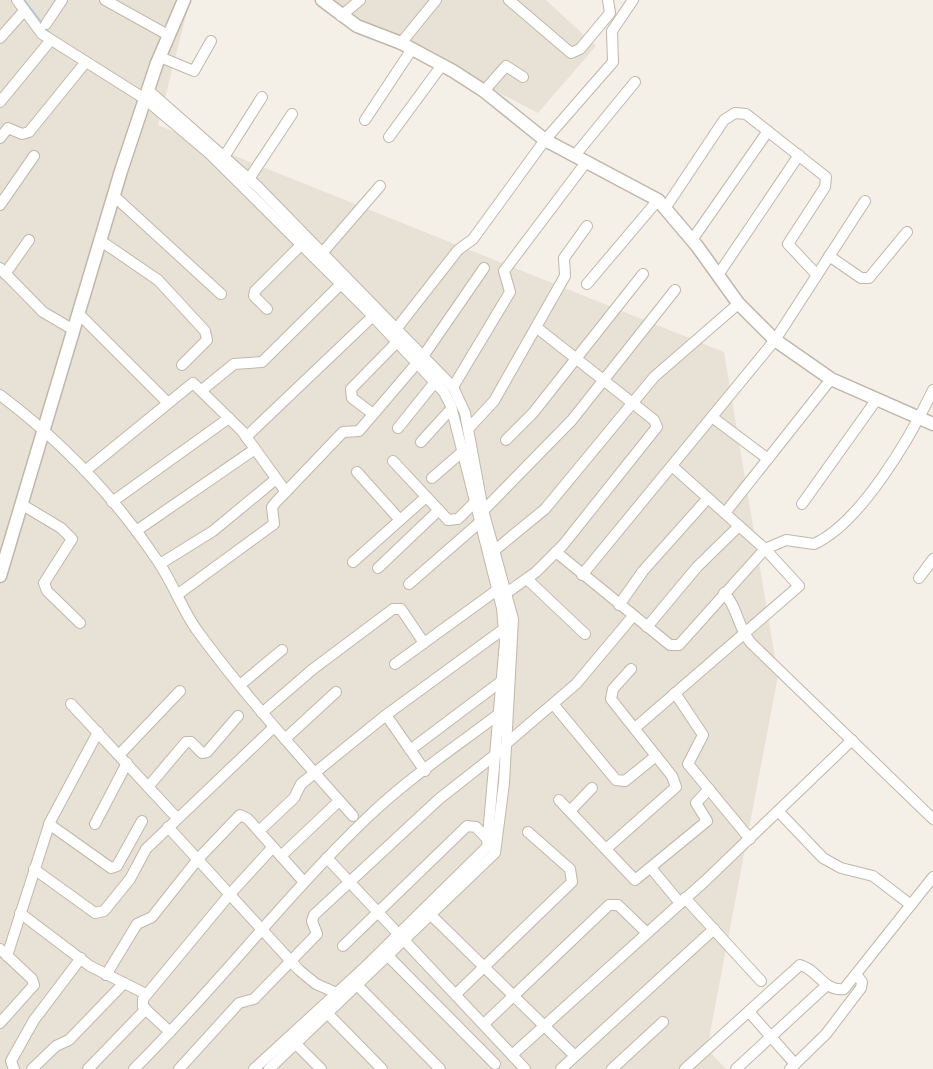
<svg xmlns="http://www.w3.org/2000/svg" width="933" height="1069" viewBox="0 0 933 1069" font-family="Manrope,sans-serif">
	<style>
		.residential { fill: #e8e2d6 }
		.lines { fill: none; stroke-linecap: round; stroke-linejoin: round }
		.stream { stroke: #a3d5f2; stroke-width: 2.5 }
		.minor-casing { stroke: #c0b7aa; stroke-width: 12 }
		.tertiary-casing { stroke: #c0b7aa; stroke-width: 15 }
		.minor { stroke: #fff; stroke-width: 10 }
		.tertiary { stroke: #fff; stroke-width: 12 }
	</style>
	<rect width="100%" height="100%" fill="#f4f0e8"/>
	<g class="residential">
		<polygon points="0,0 190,0 158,125 724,352 778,676 707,1049 726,1069 0,1069"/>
		<polygon points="331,0 546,0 596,46 538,113 343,12"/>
	</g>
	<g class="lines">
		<g class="stream">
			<polyline points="24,0 49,33"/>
			<polyline points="257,194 270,206"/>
			<polyline points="498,790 500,769"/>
		</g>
		<defs>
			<g id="minor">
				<polyline points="17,0 42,34 145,99 210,154 366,309 444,392 451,406 502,608 505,642 487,847 363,969 254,1069"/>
				<polyline points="105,0 168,35"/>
				<polyline points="509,0 571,53 580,49 610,13 608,0"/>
				<polyline points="341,16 360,0"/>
				<polyline points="46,24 62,0"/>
				<polyline points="0,38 24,11"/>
				<polyline points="401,43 436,0"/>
				<polyline points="160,57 194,71 211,41"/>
				<polyline points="148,90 257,186 453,387 465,413 483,510 513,619 504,783 495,853 269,1069"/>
				<polyline points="484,91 506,66 523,77"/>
				<polyline points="0,102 50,41"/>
				<polyline points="365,120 412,49"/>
				<polyline points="389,137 442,65"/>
				<polyline points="0,138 8,128 22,134 29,132 85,63"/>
				<polyline points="576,154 635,82"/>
				<polyline points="224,157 262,97"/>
				<polyline points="249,179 292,114"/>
				<polyline points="114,196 221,294"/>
				<polyline points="0,205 34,156"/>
				<polyline points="666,207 724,120 735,113 746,114 826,177 825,187 788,244 817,275"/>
				<polyline points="692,240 768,131"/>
				<polyline points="101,241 158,280 205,331 207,340 182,365"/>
				<polyline points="323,252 380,186"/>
				<polyline points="829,256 861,278 869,278 907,232"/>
				<polyline points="0,268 43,312 72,329"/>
				<polyline points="5,274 29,240"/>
				<polyline points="718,275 799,155"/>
				<polyline points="587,284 658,200"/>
				<polyline points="267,309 254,296 255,291 302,244"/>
				<polyline points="78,313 167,402"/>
				<polyline points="397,328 458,250 473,239 545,140 613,62 612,31 633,0"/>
				<polyline points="424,355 484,268"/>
				<polyline points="453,387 510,292 504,271 587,161"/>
				<polyline points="202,390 234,364 262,362 341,284"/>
				<path d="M0 395C61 441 114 496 157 560 172 581 181 607 196 629 244 695 299 755 353 816"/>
				<polyline points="373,414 352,398 351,389 397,342"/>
				<polyline points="712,417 768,459"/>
				<polyline points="398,428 435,382"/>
				<polyline points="468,429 494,401 565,276 564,258 587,226"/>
				<polyline points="246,437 373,316"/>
				<polyline points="506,440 533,413 643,274"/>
				<polyline points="421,442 451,409"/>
				<polyline points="393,461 448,520 458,519 474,503"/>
				<polyline points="85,471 193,383 242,431 286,492"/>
				<polyline points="357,472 400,520"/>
				<polyline points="432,478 462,452"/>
				<polyline points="112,502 229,418"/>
				<polyline points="21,504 61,528 72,539 44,583 47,591 80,623"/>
				<polyline points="802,504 877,399"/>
				<polyline points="483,511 572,420 675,290"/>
				<polyline points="725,513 831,379"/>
				<polyline points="136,531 255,449"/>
				<polyline points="495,550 545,509 654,377 738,304"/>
				<path d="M556 552 670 645H679L765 549 786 540 814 544C861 523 911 436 933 390"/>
				<polyline points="353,562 426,497"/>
				<polyline points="160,564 213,531 276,479"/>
				<polyline points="378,568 439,510"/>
				<polyline points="582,575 775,340 865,201"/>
				<polyline points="919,578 933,559"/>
				<polyline points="527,579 585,634"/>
				<polyline points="409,584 479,523"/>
				<polyline points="508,592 536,572 563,545 657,427 654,420 536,327"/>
				<path d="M724 593C738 607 737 627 751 643L933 819"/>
				<polyline points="177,595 274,524 272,507 276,502 343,432 359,431 417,363"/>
				<polyline points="619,605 643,571 708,498"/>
				<polyline points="647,627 697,567 739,526"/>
				<polyline points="395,664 497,590"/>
				<polyline points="240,685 282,650"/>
				<polyline points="675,693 703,735 688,764 750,839"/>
				<polyline points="71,704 177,818"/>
				<polyline points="554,705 616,780 625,781 656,756"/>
				<polyline points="262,713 313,669 393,609 401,609 424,643"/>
				<polyline points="386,715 425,771"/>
				<polyline points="635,728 799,586 765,549 672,466"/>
				<polyline points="285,739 336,692"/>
				<polyline points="507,743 576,684 633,616"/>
				<polyline points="410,750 503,680"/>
				<polyline points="119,755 180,691"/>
				<polyline points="148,787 186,742 191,742 202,753 207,752 238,716"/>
				<polyline points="559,800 635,880 707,821 696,803 709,789"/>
				<polyline points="570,811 592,788"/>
				<polyline points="779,812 823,858 841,868 873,876 911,905"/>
				<polyline points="49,824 111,868 117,866 142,821"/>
				<polyline points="95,824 127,763"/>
				<polyline points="168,827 299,970 316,984 339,994"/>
				<polyline points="259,831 294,798 301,784 386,715 505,628"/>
				<polyline points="606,849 676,787 672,776 611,699 613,689 631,669"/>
				<polyline points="281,856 339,801"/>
				<polyline points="327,858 525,1069"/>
				<polyline points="651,868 680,903"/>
				<polyline points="34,869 95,913 104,911 130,879 146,849 274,727"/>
				<polyline points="685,898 761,981"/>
				<polyline points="20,913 90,966 146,994"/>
				<polyline points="432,916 575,1056"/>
				<polyline points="343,946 467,826 476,827 489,841"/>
				<polyline points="0,949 32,979 34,985 0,1023"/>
				<polyline points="7,956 50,822 98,732"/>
				<polyline points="389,957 495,1064"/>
				<polyline points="106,975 137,924 152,917 198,859 240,815 248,819 304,882"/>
				<polyline points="358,986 440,1069"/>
				<polyline points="456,994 572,882 570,869 528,832"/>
				<polyline points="750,1013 795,1064"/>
				<polyline points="328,1014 382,1069"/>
				<polyline points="484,1024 609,905 618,905 646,932"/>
				<polyline points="170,1032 143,1007 143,999 230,894 273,847"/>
				<polyline points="296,1044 321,1069"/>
				<polyline points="512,1055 705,881 852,740"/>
				<polyline points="14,1069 11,1061 34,1020 81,958"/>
				<polyline points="32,1069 56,1046 69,1040 124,983"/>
				<polyline points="88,1069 146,1009"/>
				<path d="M134 1069C216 988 286 895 370 815 410 777 457 746 500 713"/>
				<polyline points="179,1069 239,1003 254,999 317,934 312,921 314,915 439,799 500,751"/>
				<polyline points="561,1069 714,929"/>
				<polyline points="612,1069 663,1022"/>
				<path d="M685 1069 800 965C817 969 824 992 844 989L933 877"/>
				<polyline points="736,1069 827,985"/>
				<polyline points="790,1069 826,1034 861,988 862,982 856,974"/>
			</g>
			<g id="tertiary">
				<polyline points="322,0 357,26 401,43 453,71 484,91 545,140 658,200 697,246 738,303 775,340 831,379 933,424"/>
				<polyline points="0,576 121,171 157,63 184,0"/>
			</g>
		</defs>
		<use href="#minor" class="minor-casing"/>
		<use href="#tertiary" class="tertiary-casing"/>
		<use href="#minor" class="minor"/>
		<use href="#tertiary" class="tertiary"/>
	</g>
</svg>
